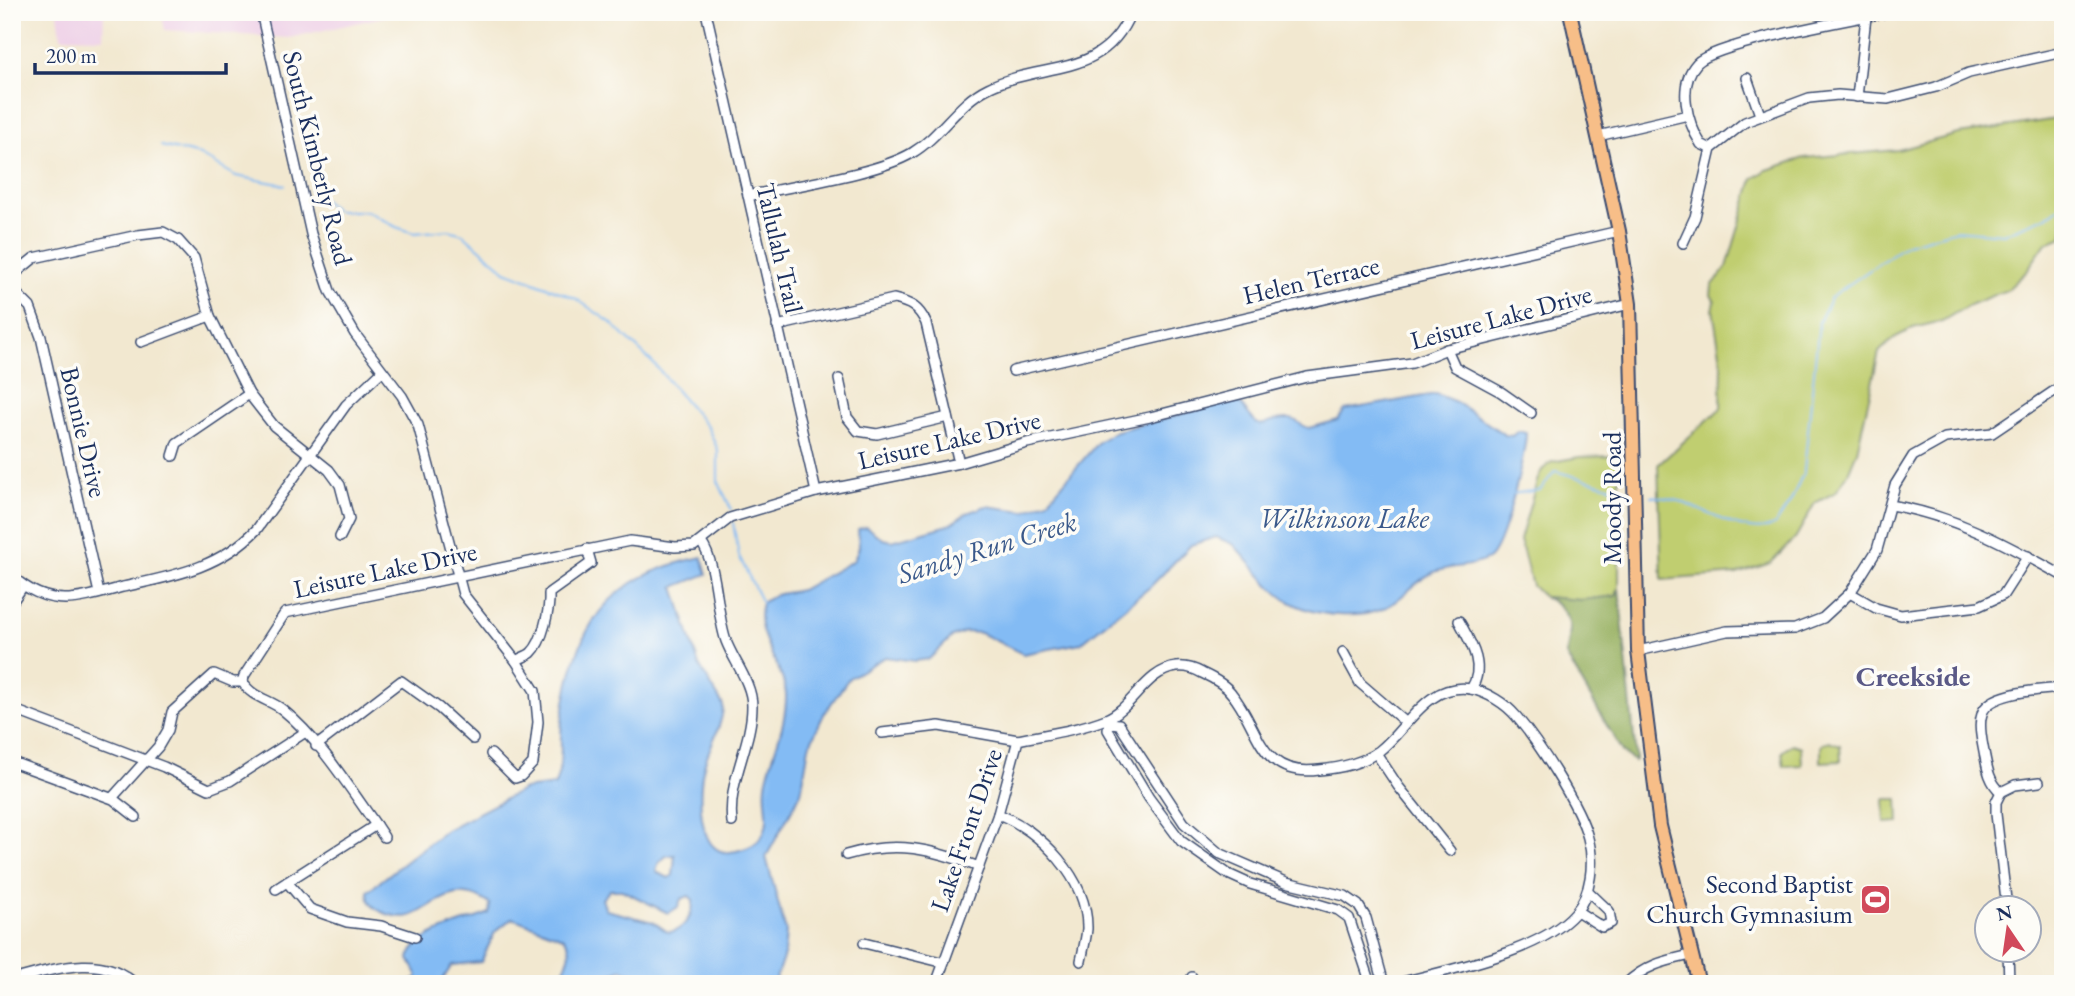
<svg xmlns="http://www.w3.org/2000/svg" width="2075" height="996" viewBox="0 0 2075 996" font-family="'EB Garamond',serif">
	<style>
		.built { fill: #eed0e7 }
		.green { fill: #c0ce70; stroke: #6e7e67; stroke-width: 2 }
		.forest { fill: #98b162; stroke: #5a7060; stroke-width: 2 }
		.water { fill: #83bbf4; stroke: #4f75a9; stroke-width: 2; fill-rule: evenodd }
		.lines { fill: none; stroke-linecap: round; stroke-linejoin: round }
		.stream { stroke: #83bbf4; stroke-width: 2 }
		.minor-casing { stroke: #3b4b6f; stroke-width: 12 }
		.major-casing { stroke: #3b4b6f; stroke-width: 16 }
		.minor { stroke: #fff; stroke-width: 9 }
		.major { stroke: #f7be88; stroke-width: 12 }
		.labels { text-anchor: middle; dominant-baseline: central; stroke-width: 7; stroke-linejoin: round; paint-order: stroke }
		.street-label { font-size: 26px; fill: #1b2f5e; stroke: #fdfcf7 }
		.poi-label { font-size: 26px; fill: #1b2f5e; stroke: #fdfcf7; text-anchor: end }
		.water-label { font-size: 28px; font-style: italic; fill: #3a598b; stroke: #fdfcf7 }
		.neighbourhood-label { font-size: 28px; font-weight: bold; fill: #5a5986; stroke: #fdfcf7 }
	</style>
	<rect width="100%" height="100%" fill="#fdfcf7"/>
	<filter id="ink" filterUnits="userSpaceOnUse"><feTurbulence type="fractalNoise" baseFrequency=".0143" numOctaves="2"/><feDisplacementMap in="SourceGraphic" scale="14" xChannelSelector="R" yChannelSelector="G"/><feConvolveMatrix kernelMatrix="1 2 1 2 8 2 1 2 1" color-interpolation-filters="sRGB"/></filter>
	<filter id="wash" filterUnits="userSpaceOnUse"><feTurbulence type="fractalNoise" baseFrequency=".00686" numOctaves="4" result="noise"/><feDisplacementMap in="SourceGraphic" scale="28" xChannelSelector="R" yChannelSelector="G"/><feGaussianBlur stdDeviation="1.57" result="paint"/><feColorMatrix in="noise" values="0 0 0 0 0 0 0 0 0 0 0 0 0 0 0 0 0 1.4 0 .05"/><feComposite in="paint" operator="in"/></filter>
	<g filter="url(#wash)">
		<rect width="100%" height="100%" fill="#f2e8d0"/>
		<g class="built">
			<polygon points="55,12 104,12 103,38 61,37 58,13"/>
			<polygon points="161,12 405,12 289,38 165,30"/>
		</g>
		<g class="green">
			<polygon points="2063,118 2063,237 2046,243 2025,273 2007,290 1969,305 1942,321 1913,328 1894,338 1879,352 1857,451 1848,473 1836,492 1815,503 1796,537 1771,563 1737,574 1662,580 1658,465 1721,408 1722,366 1713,310 1715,302 1711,295 1712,286 1727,267 1753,179 1767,170 1804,158 1898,150 1959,134"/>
			<polygon points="1619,456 1619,588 1616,596 1580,600 1545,597 1532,586 1520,540 1537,481 1542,470 1552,462 1579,457"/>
			<polygon points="1829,741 1840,745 1841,761 1821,762 1821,745"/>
			<polygon points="1792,744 1801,747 1802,765 1784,766 1782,752"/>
			<polygon points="1884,799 1898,799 1899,822 1885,823"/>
		</g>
		<path class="forest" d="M1619 588 1636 758 1634 761 1623 753 1566 655C1572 627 1574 613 1545 597L1580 600 1616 596Z"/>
		<path class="water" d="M1436 394 1456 402 1505 435 1512 436 1518 431 1526 433C1526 452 1503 550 1488 559 1473 568 1449 565 1432 573 1414 582 1403 599 1385 608 1370 615 1354 616 1338 615 1279 611 1270 583 1233 544L1216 537 1191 545 1150 587 1081 643 1023 654 980 633 965 632 952 637 929 659 915 661 885 657 849 678 824 714 809 746 801 793 766 857 786 932 784 955 774 984H651L623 969 611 974 604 984H561L560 978C566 963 577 951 563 937L512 918 495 932 481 962 452 965 440 984H410L418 976 409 959C413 933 468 923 489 913L490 904C479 897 467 891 453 895 422 903 418 927 382 912 372 907 368 903 368 891L446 830 524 789 555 785C564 763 559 744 562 721 575 627 604 577 702 557L707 574 674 587 699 665 723 705C723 726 709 746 704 766 698 786 696 856 730 852 739 851 753 847 759 840 774 822 763 804 766 784 771 755 787 725 786 695 784 665 752 635 762 603L774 595 801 590 854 560 859 547 858 529 866 527 883 539 892 541 949 525 967 513 986 506 1024 511 1048 501 1099 441 1116 431 1231 401 1240 403C1268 440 1254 418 1290 419 1297 419 1301 426 1309 428L1338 420 1345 410ZM675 855 673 875 669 878 656 872 658 864 666 856ZM610 890H622L668 913 678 907 681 899 689 896 693 900C694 914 683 932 668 932L653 922 606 910 602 899Z"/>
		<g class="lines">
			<g class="stream">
				<polyline points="161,146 200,155 236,176 285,185"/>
				<polyline points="310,189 337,211 367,211 396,227 414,233 449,230 463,234 506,271 575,298 610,322 655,365 708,428 718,450 718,481 731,509"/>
				<polyline points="1511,494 1540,490 1555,471 1619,489"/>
				<path d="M1651 496C1660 497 1670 498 1679 501 1704 510 1750 539 1775 525L1791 501 1804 471 1819 322 1831 297 1907 244 1956 230 2003 234 2051 214 2063 205"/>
				<polyline points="733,523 739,556 762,603"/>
			</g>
		</g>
	</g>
	<g filter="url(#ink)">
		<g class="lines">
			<defs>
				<g id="minor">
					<polyline points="261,12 311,234 330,291 355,334 402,396 418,425 463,594 516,661 535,691 538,722 533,763 521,776 515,778 491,754"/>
					<polyline points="706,12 816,492"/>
					<polyline points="1747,78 1760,115"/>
					<polyline points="1857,97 1866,17"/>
					<polyline points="1598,136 1688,115"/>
					<path d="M1711 149 1701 144C1687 122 1677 85 1697 63 1717 43 1855 19 1889 12"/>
					<path d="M748 196C791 186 877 174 912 153 941 136 957 103 988 88 1042 61 1103 80 1131 12"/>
					<polyline points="1683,243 1695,217 1711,149 1745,122 1809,98 1838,95 1888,99 1936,87 1969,73 2063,52"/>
					<polyline points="12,276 34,258 138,235 163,232 178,240 194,258 210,316 249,394 274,426 329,470 340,485 349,519 340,537"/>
					<polyline points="12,289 30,307 41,337 99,593"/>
					<path d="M777 326 894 299C910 303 919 307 926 323L959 463"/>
					<polyline points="141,342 210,316"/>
					<polyline points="1447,349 1455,367 1501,392 1531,413"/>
					<polyline points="1013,371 1619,231"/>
					<polyline points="839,379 847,417 858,431 877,434 948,417"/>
					<polyline points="173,456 177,443 249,394"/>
					<path d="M1890 505C1953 515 2008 545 2063 576"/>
					<path d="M701 542C718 565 716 613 726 641 734 662 752 683 752 706 752 745 727 782 732 822"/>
					<path d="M12 576C26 589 45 599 65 599 84 599 104 592 123 587 173 576 220 568 257 529L346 405 382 371"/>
					<polyline points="1850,593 1876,608 1901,615 1979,606 2003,595 2028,556"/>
					<polyline points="12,602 23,586"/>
					<path d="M1459 621C1471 643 1486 666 1471 689"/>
					<polyline points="1638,651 1727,631 1795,629 1823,618 1850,593 1877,550 1895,485 1913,456 1945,438 1992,433 2063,385"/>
					<polyline points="1343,652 1360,683 1404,721"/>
					<path d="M516 661C520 658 527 656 531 653 543 642 550 608 549 593L591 563 587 549"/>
					<polyline points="12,709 164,767 209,789 230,781 304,733"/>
					<polyline points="1109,720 1108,730 1149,798 1181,841 1228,874 1250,884 1338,910 1349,918 1371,984"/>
					<polyline points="1110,723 1119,724 1184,823 1219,853 1286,882 1345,896 1358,905 1366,918 1384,984"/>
					<polyline points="882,733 939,726 1018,740"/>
					<polyline points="316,746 401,681 439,708 473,739"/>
					<polyline points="1376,753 1398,786 1450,851"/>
					<polyline points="12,762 113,799 136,817"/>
					<path d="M2001 792C1989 782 1987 767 1984 752 1982 741 1978 725 1982 714 1988 691 2043 690 2063 688"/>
					<polyline points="2001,792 1996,802 1996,814 2007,908"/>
					<polyline points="2001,792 2015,785 2039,782"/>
					<polyline points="112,798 158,747 168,730 172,712 214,674 233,682 243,682"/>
					<path d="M998 814C1040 830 1088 879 1087 929 1086 939 1083 951 1081 961"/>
					<path d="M376 825C349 787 319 739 283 710 271 700 250 697 243 682L244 676 285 613 630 541 675 547 694 546 730 518 816 492 959 463 1027 443 1150 417 1307 377 1412 363 1447 349 1630 304"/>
					<path d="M846 855C897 840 931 849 979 867"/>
					<polyline points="287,882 310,909 347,922 381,926 415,937"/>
					<polyline points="276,889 376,825 384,837"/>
					<polyline points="1577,911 1602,927 1611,923 1609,911 1588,891"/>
					<polyline points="864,943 941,962"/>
					<polyline points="2008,950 2009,984"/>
					<polyline points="1192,977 1195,984"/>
					<path d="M12 980C51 970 102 951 135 984"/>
					<path d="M936 984 998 814 1018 740C1047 734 1078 730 1106 719 1133 708 1146 670 1177 667 1186 666 1195 669 1202 673 1213 678 1225 684 1232 694 1260 728 1259 778 1319 770 1340 768 1361 764 1379 751 1407 730 1426 682 1471 689 1487 692 1506 704 1516 716 1538 742 1580 806 1588 838 1595 863 1591 894 1575 913 1540 953 1446 970 1395 984"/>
					<path d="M1626 984C1645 965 1665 961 1691 955"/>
				</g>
				<polyline id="major" points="1570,12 1619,231 1630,304 1638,651 1660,826 1699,984"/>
			</defs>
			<use href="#minor" class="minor-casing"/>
			<use href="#major" class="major-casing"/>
			<use href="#minor" class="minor"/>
			<use href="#major" class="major"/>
		</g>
	</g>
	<defs>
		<symbol id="stadium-square" viewBox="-11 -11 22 22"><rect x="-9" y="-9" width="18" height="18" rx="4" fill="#d1495b" stroke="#fdfcf7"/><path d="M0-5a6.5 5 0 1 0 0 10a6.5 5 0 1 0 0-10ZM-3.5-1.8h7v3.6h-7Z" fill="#fff"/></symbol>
	</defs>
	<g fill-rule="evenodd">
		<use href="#stadium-square" x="1858" y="882" width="35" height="35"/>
	</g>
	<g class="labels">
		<g class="street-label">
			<text transform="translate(318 158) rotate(76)">South Kimberly Road</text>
			<text transform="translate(780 248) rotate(77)">Tallulah Trail</text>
			<text transform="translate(1311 280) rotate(-13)">Helen Terrace</text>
			<text transform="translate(1501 317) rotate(-15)">Leisure Lake Drive</text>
			<text transform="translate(84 432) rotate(77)">Bonnie Drive</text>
			<text transform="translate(949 440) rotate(-13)">Leisure Lake Drive</text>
			<text transform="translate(1612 498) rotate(-90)">Moody Road</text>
			<text transform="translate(385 570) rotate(-12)">Leisure Lake Drive</text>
			<text transform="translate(966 830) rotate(-71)">Lake Front Drive</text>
		</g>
		<g class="poi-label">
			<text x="1853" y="884">Second Baptist<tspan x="1853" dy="30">Church Gymnasium</tspan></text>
		</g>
		<g class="water-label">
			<text x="1344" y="518">Wilkinson Lake</text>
			<text transform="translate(987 547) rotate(-17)">Sandy Run Creek</text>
		</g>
		<g class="neighbourhood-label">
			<text x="1913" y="676">Creekside</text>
		</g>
	</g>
	<rect width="2075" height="996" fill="none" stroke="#fdfcf7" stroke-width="42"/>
	<g transform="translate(2008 929) rotate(347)"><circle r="33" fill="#fdfcf7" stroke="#a3aaba" stroke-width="2"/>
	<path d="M0-5L12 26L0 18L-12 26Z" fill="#d1495b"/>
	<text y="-10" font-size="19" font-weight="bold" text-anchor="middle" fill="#1b2f5e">N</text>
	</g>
	<path d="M35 63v10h191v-10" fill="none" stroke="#1b2f5e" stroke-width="3.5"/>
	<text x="46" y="63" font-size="21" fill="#1b2f5e" stroke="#fdfcf7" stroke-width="5" paint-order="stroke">200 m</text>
</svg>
